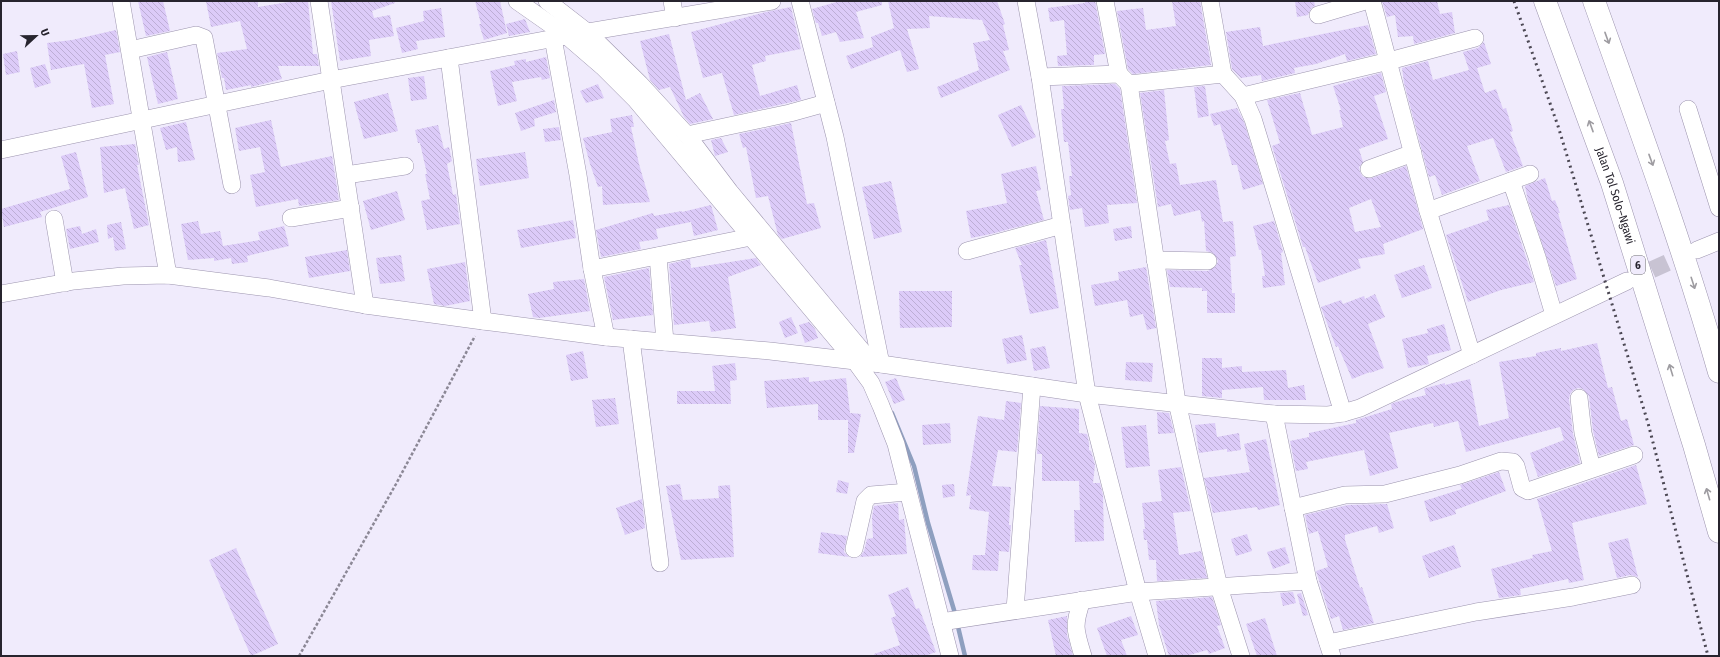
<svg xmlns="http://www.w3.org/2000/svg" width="1720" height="657" viewBox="0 0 1720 657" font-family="'Fira Sans Condensed',sans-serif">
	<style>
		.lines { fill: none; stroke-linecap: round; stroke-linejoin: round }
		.stream { stroke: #8e9fbf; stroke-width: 4.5 }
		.building { fill: url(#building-back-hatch); fill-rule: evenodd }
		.minor-tunnel { stroke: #c8c3d3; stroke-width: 17; stroke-dasharray: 17 8; stroke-linecap: butt }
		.minor-casing { stroke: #9c94ae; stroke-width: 18 }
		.highway-casing { stroke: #9c94ae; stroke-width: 23 }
		.path { stroke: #8c8896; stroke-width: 2.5; stroke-dasharray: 3 2; stroke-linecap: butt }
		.minor { stroke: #fff; stroke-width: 17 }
		.highway { stroke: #fff; stroke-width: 22 }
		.rail { stroke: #4c4854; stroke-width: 3; stroke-dasharray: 2 4; stroke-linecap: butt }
		.oneway { stroke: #9e9ca1 }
		.labels { text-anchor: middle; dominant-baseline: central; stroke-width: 3; stroke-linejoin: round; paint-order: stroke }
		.shield { fill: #f0ebfc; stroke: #63606c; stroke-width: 1 }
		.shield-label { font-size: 11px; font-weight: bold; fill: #27242e }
		.street-label { font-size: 12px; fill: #27242e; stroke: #f0ebfc }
	</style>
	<defs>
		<pattern id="building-back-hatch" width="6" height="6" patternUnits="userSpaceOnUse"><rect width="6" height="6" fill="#dccbf8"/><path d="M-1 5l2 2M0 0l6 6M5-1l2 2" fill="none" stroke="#bdaed5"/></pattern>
	</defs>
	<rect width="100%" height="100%" fill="#f0ebfc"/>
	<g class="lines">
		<polyline class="stream" points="892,413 914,466 928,523 954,610 965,656"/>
	</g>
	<g class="building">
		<polygon points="138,1 163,1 170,31 146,36"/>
		<polygon points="206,1 258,1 258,7 295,1 308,1 313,54 317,54 319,66 278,66 282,79 251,87 251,85 226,90 224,78 222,78 217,53 247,49 240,21 211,27"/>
		<polygon points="331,1 394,1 395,3 372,11 374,18 390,15 394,36 369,40 371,56 340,61"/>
		<polygon points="475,1 500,1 507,33 484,40 479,24 481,24"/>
		<polygon points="840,1 882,1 882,5 856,12 864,38 840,42 836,32 822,36 818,23 816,23 812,9"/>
		<polygon points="888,1 997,1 1005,24 1003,25 1009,50 1003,51 1010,70 941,98 937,87 979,70 973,43 990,40 982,20 929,16 930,28 907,29 919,69 907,72 900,50 851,69 846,56 873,47 871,37 894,28"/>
		<polygon points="1085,1 1095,1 1105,54 1094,55 1094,65 1058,66 1057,56 1067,55 1064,20 1050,22 1048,8 1085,3"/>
		<polygon points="1172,1 1200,1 1211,65 1133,74 1128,69 1117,11 1143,8 1146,30 1176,26"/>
		<polygon points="1295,1 1314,1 1315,6 1311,8 1308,15 1297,17"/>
		<polygon points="1382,1 1437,1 1440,14 1452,12 1455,33 1414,44 1413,36 1398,37 1395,15 1387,17"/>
		<polygon points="791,7 801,49 765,56 766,61 752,65 760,96 797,85 801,100 734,115 722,73 703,78 691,32 766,12"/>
		<polygon points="441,8 445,37 416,41 418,49 402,53 396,28 424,21 423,11"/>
		<polygon points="525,19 530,32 509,36 506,24"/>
		<polygon points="1368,25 1376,54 1347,61 1345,54 1316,64 1294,68 1295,73 1262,81 1261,75 1241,78 1232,69 1226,32 1260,27 1263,46"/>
		<polygon points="116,30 120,52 105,55 114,104 92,108 84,64 51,70 47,43 72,40"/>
		<polygon points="669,34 686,100 700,93 713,119 690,124 684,117 670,87 659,90 650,80 640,41"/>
		<polygon points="1484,42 1491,64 1477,68 1485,93 1496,89 1503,109 1506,108 1513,131 1510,132 1523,166 1506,172 1493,138 1467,146 1480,181 1442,195 1435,175 1429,177 1404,83 1402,68 1428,61 1433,80 1469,70 1463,52 1478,48"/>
		<polygon points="17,51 20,72 6,75 3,54"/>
		<polygon points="167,52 178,99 158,104 147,57"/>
		<polygon points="546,57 550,78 542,80 541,77 512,82 517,101 498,106 490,71 515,65 514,61 526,59 526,62"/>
		<polygon points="45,64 51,83 35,88 30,68"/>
		<path d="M1381 73 1386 92 1374 96 1388 139 1359 149 1363 162 1359 167 1360 172 1363 177 1372 178 1406 166 1423 229 1383 244 1385 254 1358 259 1361 268 1318 283 1305 247H1303L1272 146 1280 143 1267 100 1300 93 1312 135 1343 127 1339 110H1341L1333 86ZM1371 199 1381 227 1355 232 1349 208Z"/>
		<polygon points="424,76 427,99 411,101 408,78"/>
		<polygon points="598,84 604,98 586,103 580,91"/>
		<polygon points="1115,84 1120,89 1137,203 1107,205 1109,223 1085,227 1082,208 1070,210 1068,196 1071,195 1069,176 1072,176 1068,142 1064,142 1061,109 1064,109 1062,86"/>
		<polygon points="1205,86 1209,116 1198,118 1194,87"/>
		<polygon points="1164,90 1169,140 1165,141 1170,164 1176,163 1180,185 1216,180 1223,222 1233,221 1236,256 1230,257 1232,293 1235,293 1235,313 1207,313 1207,291 1202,291 1202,288 1170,287 1167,270 1208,271 1216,266 1218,261 1213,253 1206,251 1204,221 1202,222 1200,210 1174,216 1171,204 1158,207 1140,93"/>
		<polygon points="388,93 398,131 364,139 354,102"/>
		<polygon points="554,100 556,112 534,119 535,126 521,131 515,113"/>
		<polygon points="1021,105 1036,137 1012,147 998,115"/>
		<polygon points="1237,108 1244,122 1263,184 1243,190 1237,165 1232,165 1220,124 1214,126 1210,114"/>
		<polygon points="632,115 634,127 631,127 639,164 650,202 603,205 602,186 598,187 590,164 583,138 612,132 610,119"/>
		<polygon points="271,120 281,167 332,156 339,200 299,206 298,199 256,207 250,175 265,172 260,147 239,151 235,128"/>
		<polygon points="186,122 195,160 178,162 177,147 166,150 160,128"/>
		<polygon points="791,123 807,204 814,203 821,228 782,239 778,235 768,196 756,198 746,147 743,148 739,134"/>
		<polygon points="438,125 444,149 449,147 452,161 447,164 453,195 456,194 460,224 427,230 421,201 430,199 425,174 427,174 420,143 418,143 415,130"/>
		<polygon points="559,127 561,140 545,142 543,129"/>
		<polygon points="721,138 728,152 715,156 711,140"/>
		<polygon points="135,144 139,165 137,165 149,225 134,229 125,188 104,193 100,147"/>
		<polygon points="76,152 88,197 40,212 42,217 4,227 1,209 70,189 61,156"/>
		<polygon points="525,152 529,178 480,186 476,159"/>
		<polygon points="1036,166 1041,190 1036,191 1044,220 991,234 971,238 966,211 1007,203 1001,174"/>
		<polygon points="1545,178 1552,201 1555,200 1560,213 1558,213 1577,279 1556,286 1528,201 1525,186"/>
		<polygon points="891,181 902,232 874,239 862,187"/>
		<polygon points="397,191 405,220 371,230 363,201"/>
		<polygon points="711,205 718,230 694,236 691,222 656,229 658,239 639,242 641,249 601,257 596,230 653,213 654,216 682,211 682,212"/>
		<polygon points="1509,205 1534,282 1501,290 1468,302 1446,235 1489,220 1486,210"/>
		<polygon points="573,220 576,238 521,248 517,230"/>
		<polygon points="198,221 201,234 220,231 223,246 260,240 258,232 284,226 289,246 247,256 248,262 232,264 231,258 214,261 214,258 188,260 181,224"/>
		<polygon points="1274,221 1283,252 1281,253 1285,285 1263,288 1262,276 1265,276 1261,250 1259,250 1253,226"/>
		<polygon points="121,222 126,249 115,251 113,237 108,239 107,225"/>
		<polygon points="80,226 82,234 96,229 99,242 70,249 66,229"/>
		<polygon points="1131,226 1132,238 1115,241 1113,229"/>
		<polygon points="1046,240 1059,308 1030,314 1019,265 1022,265 1015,248"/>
		<polygon points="347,250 350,271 309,278 305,257"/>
		<polygon points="401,255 405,281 380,284 376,258"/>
		<polygon points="756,258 761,265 728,277 736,328 711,332 709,321 674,325 669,264 690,259 691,268"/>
		<polygon points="465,262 470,301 445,306 434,304 427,269"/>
		<polygon points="1424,265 1432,288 1402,298 1394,275"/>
		<polygon points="1146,267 1156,328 1147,330 1143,314 1130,317 1127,300 1095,306 1091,285 1119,280 1118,272"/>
		<polygon points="649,268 653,315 613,320 604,277"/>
		<polygon points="584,279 590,311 539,318 533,317 528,294 554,289 553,282"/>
		<polygon points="899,291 952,291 952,327 900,328"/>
		<polygon points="1375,294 1385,317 1368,324 1384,368 1370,373 1370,372 1352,379 1338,346 1336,347 1321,307 1341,300 1343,304 1364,296 1365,299"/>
		<polygon points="791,317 798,333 785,338 779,322"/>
		<polygon points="809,322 815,329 818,338 805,343 799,325"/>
		<polygon points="1444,324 1451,350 1427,356 1429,364 1408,368 1402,339 1428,333 1427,329"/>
		<polygon points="1022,335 1027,360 1007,364 1002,339"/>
		<polygon points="1597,343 1608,388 1612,387 1621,421 1627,419 1634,445 1599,456 1593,431 1589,396 1583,389 1578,388 1573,390 1570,394 1569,399 1573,434 1580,463 1538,477 1530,453 1564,440 1560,427 1466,452 1458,421 1434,427 1433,423 1389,433 1398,468 1370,476 1364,450 1306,462 1308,469 1296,471 1290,441 1309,437 1309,433 1356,423 1356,420 1392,409 1391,404 1396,402 1426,395 1424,389 1426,388 1445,383 1445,385 1470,379 1479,426 1509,418 1499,362 1536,356 1536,353 1561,348 1561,351"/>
		<polygon points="1045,346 1050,368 1034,371 1030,349"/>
		<polygon points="583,351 588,378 571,381 566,355"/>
		<polygon points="1202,358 1222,358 1222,368 1242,366 1242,372 1286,370 1288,388 1304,385 1306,400 1264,400 1263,387 1222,390 1222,398 1202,396"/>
		<polygon points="1126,362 1153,363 1152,382 1125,380"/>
		<polygon points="735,363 737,380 730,381 731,404 677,404 677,391 715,391 712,366"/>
		<polygon points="809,377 809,382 846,378 850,413 861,414 854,453 848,453 848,420 818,420 818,404 767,408 764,381"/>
		<polygon points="896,378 905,400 894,404 885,382"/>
		<polygon points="615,398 619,424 596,427 592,400"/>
		<polygon points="1006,401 1021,403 1017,452 998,450 992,486 1011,487 1009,525 1011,525 1009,552 999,551 998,571 972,570 973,555 985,555 989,512 969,509 971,495 966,496 978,416 1004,420"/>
		<polygon points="1040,406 1079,409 1079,433 1087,434 1089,443 1089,450 1091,451 1095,465 1093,483 1100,483 1103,495 1104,541 1075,542 1074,510 1080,510 1079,481 1042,481 1042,454 1037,454"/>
		<polygon points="1157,412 1169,413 1174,433 1158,434"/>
		<polygon points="950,423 951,443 923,445 922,425"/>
		<polygon points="1215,423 1217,437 1239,433 1241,450 1227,452 1227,449 1199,453 1195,425"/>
		<polygon points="1146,425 1150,466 1126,468 1121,427"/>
		<polygon points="1266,439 1280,505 1258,510 1257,507 1213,513 1204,478 1250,472 1244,444"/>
		<polygon points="1636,465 1647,504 1572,523 1584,580 1569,583 1568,579 1520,589 1521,595 1499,598 1491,569 1533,558 1532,555 1552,551 1537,499"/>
		<polygon points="1181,467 1191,511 1173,513 1179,555 1201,551 1207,578 1157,581 1156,560 1149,560 1147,540 1144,540 1143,529 1145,529 1142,503 1162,501 1158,470"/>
		<polygon points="1499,472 1506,491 1455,510 1456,514 1430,522 1424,501 1462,489 1460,485"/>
		<polygon points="838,480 849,483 847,494 836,492"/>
		<polygon points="680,484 683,500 719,498 718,486 730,485 734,557 681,560 666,486"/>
		<polygon points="954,484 955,496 943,498 942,485"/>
		<polygon points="642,499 645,528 625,535 616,508"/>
		<polygon points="898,503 899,520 904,519 907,554 860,557 864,551 867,539 873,538 872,517 874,506"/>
		<polygon points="1387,504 1394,528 1379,533 1377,526 1345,535 1345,540 1360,588 1362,587 1374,623 1343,630 1339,616 1331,619 1316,571 1328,567 1318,531 1309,534 1305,515 1348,505"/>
		<polygon points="821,532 847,536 844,552 849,557 818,553"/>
		<polygon points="1247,534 1252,551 1236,556 1231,539"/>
		<polygon points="1628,538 1638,577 1630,575 1617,578 1608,543"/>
		<polygon points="1454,545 1461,567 1429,578 1422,556"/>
		<polygon points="1285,547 1290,563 1273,569 1267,552"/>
		<polygon points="236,548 278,644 251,656 209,560"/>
		<polygon points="908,587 916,609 919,608 936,652 925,656 875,656 874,654 900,645 891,618 896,616 888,595"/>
		<polygon points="1293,592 1296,603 1283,606 1280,593"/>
		<polygon points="1301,593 1308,615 1303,616 1297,594"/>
		<polygon points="1212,597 1221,625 1217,626 1225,648 1209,654 1207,650 1186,656 1169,656 1159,625 1156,601"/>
		<polygon points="1067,616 1067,635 1073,656 1056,656 1048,620"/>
		<polygon points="1131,616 1138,635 1121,640 1127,656 1107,656 1097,628"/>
		<polygon points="1265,618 1277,656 1257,656 1246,624"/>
	</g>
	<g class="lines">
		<polyline class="minor-tunnel" points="1629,280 1693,251"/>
		<defs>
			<g id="minor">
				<polyline points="121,1 168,275"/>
				<polyline points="319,1 365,305"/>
				<polyline points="517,1 567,36 603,67 636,100 855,361 871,383 881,406 896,444 950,656"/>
				<polyline points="547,1 587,32 640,84 687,135 730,192 872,363"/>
				<polyline points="672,1 675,18"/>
				<polyline points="800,1 835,137 881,364"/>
				<polyline points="1026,1 1040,77 1087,394 1138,592 1157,656"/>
				<polyline points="1105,1 1119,74"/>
				<polyline points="1210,1 1223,74"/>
				<polyline points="1372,1 1428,211 1472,355"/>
				<polyline points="1318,15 1365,1"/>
				<polyline points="553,38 578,175 592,269 606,337"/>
				<polyline points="130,50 196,35 204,38 232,185"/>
				<polyline points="449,58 483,321"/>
				<polyline points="1040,77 1119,74 1129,84 1223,74 1243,96 1253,119 1343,413"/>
				<polyline points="1129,84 1177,402 1219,587 1241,656"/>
				<polyline points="1243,96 1389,61 1475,38"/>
				<polyline points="1688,109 1719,208"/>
				<polyline points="687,135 790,113 826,103"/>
				<polyline points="1,150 331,80 587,32 772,1"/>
				<polyline points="1369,169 1413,153"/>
				<polyline points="346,175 405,166"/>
				<polyline points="1511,181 1537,257 1554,315"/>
				<polyline points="1428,211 1530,174"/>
				<polyline points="291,218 351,208"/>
				<polyline points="54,219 65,283"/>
				<polyline points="1697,250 1719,241"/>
				<polyline points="967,251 1062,225"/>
				<polyline points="658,256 665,342"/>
				<polyline points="1155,260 1208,261"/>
				<polyline points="592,269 751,237"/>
				<polyline points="1,294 74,281 123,276 168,275 269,288 365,305 483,321 606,337 770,351 881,364 1087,394 1274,414 1328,415 1343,413 1360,408 1627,281"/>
				<polyline points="631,339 660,563"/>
				<polyline points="1579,398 1583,433 1592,468"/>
				<polyline points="1274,414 1308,581 1332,656"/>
				<polyline points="1293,508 1345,495 1385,494 1460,475 1501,461 1513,462 1516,466 1522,488 1528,491 1634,455"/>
				<polyline points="854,549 865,501 871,495 908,492"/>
				<path d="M1082 600C1073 626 1075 630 1083 656"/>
				<polyline points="1015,610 1032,386"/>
				<polyline points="941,622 1138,592 1308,581"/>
				<polyline points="1328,643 1476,612 1573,597 1632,585"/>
			</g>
			<g id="highway">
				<path id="s1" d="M1545 1 1612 183 1694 445 1719 532"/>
				<path d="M1594 1C1638 124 1683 246 1719 372"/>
			</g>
		</defs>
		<use href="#minor" class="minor-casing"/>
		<use href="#highway" class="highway-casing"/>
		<polyline class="path" points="299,656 396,484 475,336"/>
		<use href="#minor" class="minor"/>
		<use href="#highway" class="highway"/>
		<polyline class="rail" points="1514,1 1558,126 1648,423 1708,656"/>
	</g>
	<defs><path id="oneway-shaft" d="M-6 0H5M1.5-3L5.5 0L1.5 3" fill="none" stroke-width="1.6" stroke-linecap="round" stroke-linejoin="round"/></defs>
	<g class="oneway">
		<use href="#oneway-shaft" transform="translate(1607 38) rotate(70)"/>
		<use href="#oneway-shaft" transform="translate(1591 126) rotate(-110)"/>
		<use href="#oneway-shaft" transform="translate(1651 160) rotate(70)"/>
		<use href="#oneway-shaft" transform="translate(1693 283) rotate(72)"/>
		<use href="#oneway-shaft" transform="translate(1671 370) rotate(-107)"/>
		<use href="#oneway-shaft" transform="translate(1708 494) rotate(-106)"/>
	</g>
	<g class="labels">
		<rect class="shield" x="1631" y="256" width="14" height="18" rx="3"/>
		<g class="shield-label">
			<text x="1638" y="265">6</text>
		</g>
		<g class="street-label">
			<text stroke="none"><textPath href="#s1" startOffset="207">Jalan Tol Solo–Ngawi</textPath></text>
		</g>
	</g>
	<rect width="1720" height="657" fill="none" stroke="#27242e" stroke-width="4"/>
	<g transform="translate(36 36) rotate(68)" stroke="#f0ebfc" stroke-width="3" paint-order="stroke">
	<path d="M0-3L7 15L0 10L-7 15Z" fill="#27242e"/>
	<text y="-6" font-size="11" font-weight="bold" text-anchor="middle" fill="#27242e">U</text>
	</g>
</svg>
